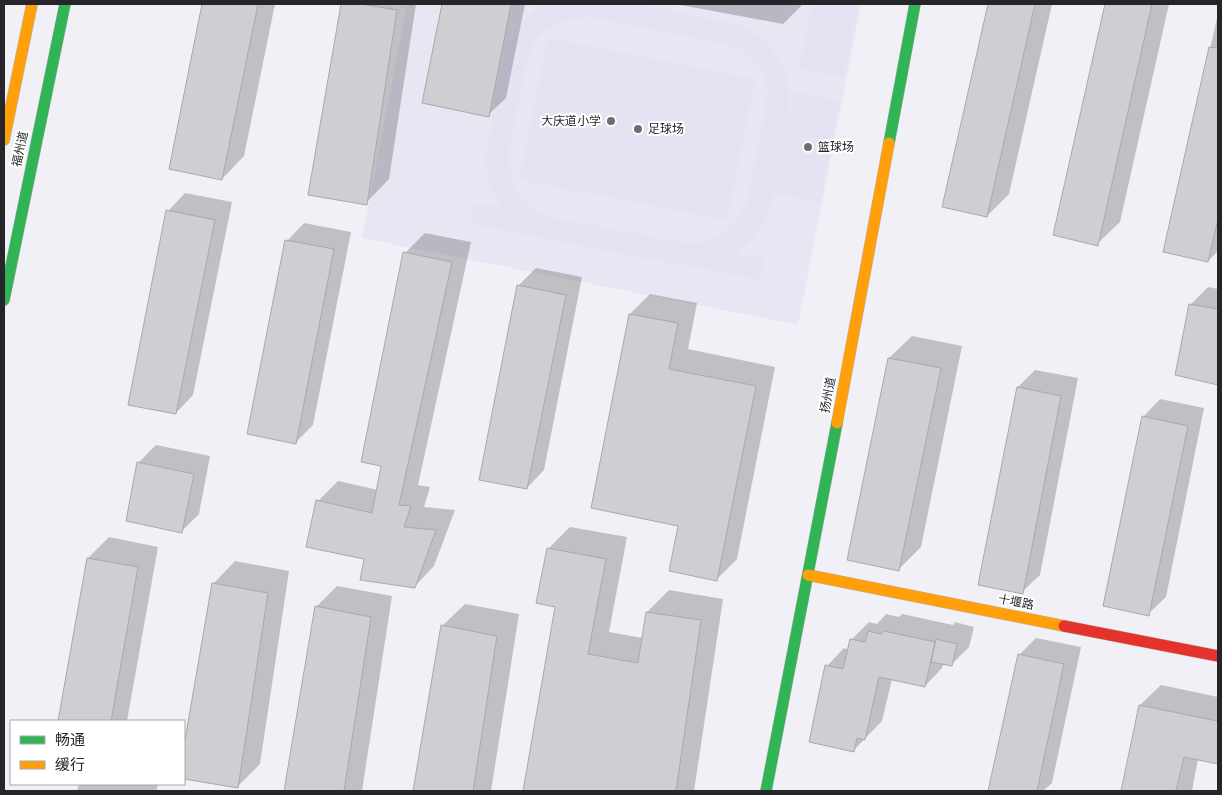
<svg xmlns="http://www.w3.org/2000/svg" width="1222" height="795" viewBox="0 0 1222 795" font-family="'Roboto Serif','Noto Sans SC',serif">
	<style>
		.built { fill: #e9e5f3 }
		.green { fill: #e7e1f4; fill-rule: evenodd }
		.shadow { fill: #0003 }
		.building { fill: #cfced2; stroke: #aaa8ad }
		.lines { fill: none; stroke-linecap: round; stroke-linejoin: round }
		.fast-casing { stroke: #b6b5b9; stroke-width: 12 }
		.slow-casing { stroke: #b6b5b9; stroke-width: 12 }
		.jam-casing { stroke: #b6b5b9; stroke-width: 12 }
		.fast { stroke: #30b455; stroke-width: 11 }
		.slow { stroke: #ff9f0a; stroke-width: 11 }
		.jam { stroke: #e5322d; stroke-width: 11 }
		.poi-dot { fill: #6d6c71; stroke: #fff; stroke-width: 2 }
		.labels { text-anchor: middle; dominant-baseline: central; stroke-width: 4; stroke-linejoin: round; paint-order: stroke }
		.poi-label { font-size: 12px; fill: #262529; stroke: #fff; text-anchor: start }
		.street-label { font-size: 12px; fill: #262529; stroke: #fff }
	</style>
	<rect width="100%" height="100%" fill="#f1f0f6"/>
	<polygon class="built" points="407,4 861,4 798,325 362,238"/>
	<g class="green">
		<path d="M542 4H640L737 24C776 42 791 70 790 112L771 208C762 231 755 240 736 253L765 259 760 280 470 224 475 203 502 208C487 185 484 173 487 146L506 51 521 23 532 12ZM586 17 726 44 737 48 748 54 757 64 763 74 767 89 766 105 747 203C738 219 727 234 709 240 687 248 656 237 633 233 606 228 578 222 550 217 543 214 536 210 530 205 502 182 509 146 516 115 520 96 524 77 528 58 529 54 530 50 532 46 542 28 567 19 586 17Z"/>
		<polygon points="812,4 858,4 844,78 799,69"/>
		<polygon points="548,37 756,79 727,221 520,180"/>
		<polygon points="795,92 840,101 820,202 776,194"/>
	</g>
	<g class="shadow">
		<polygon points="203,4 275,4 244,156 222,179 171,168"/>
		<polygon points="342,4 416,4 389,179 367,202 309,194"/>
		<polygon points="443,4 525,4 506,98 488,115 423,102"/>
		<polygon points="675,4 801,4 801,6 783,24"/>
		<polygon points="989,4 1052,4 1009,194 987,216 943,206"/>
		<polygon points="1106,4 1169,4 1120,222 1097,244 1054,234"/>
		<polygon points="1218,14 1218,251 1208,261 1164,251"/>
		<polygon points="185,193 232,202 193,395 176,413 168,211"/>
		<polygon points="304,223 351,232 313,425 295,443 287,241"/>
		<polygon points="425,233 471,242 418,485 430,487 424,507 455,510 434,566 414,587 365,558 318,501 338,481 378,490 382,465 405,253"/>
		<polygon points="536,268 582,277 544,470 527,488 518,286"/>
		<polygon points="1208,287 1218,289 1218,384 1176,374 1191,304"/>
		<polygon points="650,294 697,303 688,349 775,367 737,559 717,579 630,314"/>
		<polygon points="912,336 962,346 921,547 899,569 849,559 889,358"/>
		<polygon points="1035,370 1078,378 1040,575 1022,592 1018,387"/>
		<polygon points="1160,399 1204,408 1166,597 1148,614 1143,417"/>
		<polygon points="156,445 210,456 199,514 182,531 138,463"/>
		<polygon points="570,527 627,537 609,632 643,638 647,612 669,590 723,599 694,791 525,791 557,606 548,549"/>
		<polygon points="109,537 158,547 127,721 59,721 88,558"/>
		<polygon points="235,561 289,571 260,764 237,787 184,778 184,754 213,584"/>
		<polygon points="337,586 392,596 362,791 285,791 316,607"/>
		<polygon points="465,604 519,614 491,791 414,791 442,626"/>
		<polygon points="886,614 899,617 902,614 953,625 955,622 974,627 969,647 952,664 944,663 942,668 925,686 892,679 882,721 853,751 827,666 844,648 849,650 851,640 869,622 877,624"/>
		<polygon points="1036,638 1081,647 1052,783 1043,791 990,791 1019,655"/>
		<polygon points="1161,685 1218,697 1218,763 1198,759 1192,791 1123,791 1140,705"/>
		<polygon points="79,784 154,784 158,785 156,791 77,791"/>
	</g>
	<g class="building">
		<polygon points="202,4 258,4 222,180 169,169"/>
		<polygon points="341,4 361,4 397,10 367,205 308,195"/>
		<polygon points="442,4 511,4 489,117 422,103"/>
		<polygon points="988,4 1035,4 987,217 942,207"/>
		<polygon points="1105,4 1152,4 1098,246 1053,235"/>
		<polygon points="1209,47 1218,48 1218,219 1208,262 1163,252"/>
		<polygon points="166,210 215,220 176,414 128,405"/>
		<polygon points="285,240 334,249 296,444 247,434"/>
		<polygon points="403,252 452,262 399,505 411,506 404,527 436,530 415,588 360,580 364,559 306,547 316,500 372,513 381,466 361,462"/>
		<polygon points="517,285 566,295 527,489 479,480"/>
		<polygon points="1189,304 1218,309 1218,385 1175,375"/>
		<polygon points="629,314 678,323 669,369 756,386 717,581 669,571 678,526 591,508"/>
		<polygon points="888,358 941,368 899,571 847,560"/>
		<polygon points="1017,387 1061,396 1023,594 978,585"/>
		<polygon points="1142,416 1188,426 1149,616 1103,606"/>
		<polygon points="137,462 194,474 182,533 126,521"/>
		<polygon points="547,548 606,559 588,654 638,663 646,612 701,620 676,791 523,791 555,607 536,603"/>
		<polygon points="87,558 138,567 111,721 58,721"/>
		<polygon points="212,583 268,593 238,788 184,779 184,746"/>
		<polygon points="315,606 371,617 344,791 284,791"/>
		<polygon points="441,625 497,636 473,791 413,791"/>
		<polygon points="868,631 881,634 884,631 935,642 925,687 879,677 865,740 857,738 854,752 809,742 825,665 843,669 850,639 865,642"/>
		<polygon points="936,639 957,644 952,666 931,662"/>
		<polygon points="1018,654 1064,664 1037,791 988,791"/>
		<polygon points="1139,705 1218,721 1218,764 1184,757 1176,791 1121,791"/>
	</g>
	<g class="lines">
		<defs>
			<g id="fast">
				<polyline points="889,143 915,4"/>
				<polyline points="4,300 65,4"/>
				<polyline points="766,791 837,423"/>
			</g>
			<g id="slow">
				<polyline points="4,140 32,4"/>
				<polyline points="837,423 889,143"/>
				<polyline points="808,575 1064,626"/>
			</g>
			<polyline id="jam" points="1064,626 1218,656"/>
		</defs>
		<use href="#fast" class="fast-casing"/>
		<use href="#slow" class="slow-casing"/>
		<use href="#jam" class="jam-casing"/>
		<use href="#fast" class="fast"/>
		<use href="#slow" class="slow"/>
		<use href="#jam" class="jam"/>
	</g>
	<g class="poi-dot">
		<circle cx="611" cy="121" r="5"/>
		<circle cx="638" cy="129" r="5"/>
		<circle cx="808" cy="147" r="5"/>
	</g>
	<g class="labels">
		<g class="poi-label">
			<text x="601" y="121" text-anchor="end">大庆道小学</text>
			<text x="648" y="129">足球场</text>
			<text x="818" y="147">篮球场</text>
		</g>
		<g class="street-label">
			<text transform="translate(20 149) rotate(-78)">福州道</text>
			<text transform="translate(828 395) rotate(-79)">扬州道</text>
			<text transform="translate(1016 602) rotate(11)">十堰路</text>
		</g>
	</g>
	<rect width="1222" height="795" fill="none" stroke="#262529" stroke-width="10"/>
	<rect x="10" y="720" width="175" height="65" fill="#ffffff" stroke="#a8a8a9"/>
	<rect x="20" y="736" width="25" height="8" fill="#30b455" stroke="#a8a8a9"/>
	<text x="55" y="745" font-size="15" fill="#262529">畅通</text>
	<rect x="20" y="761" width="25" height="8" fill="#ff9f0a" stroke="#a8a8a9"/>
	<text x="55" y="770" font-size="15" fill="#262529">缓行</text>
</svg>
